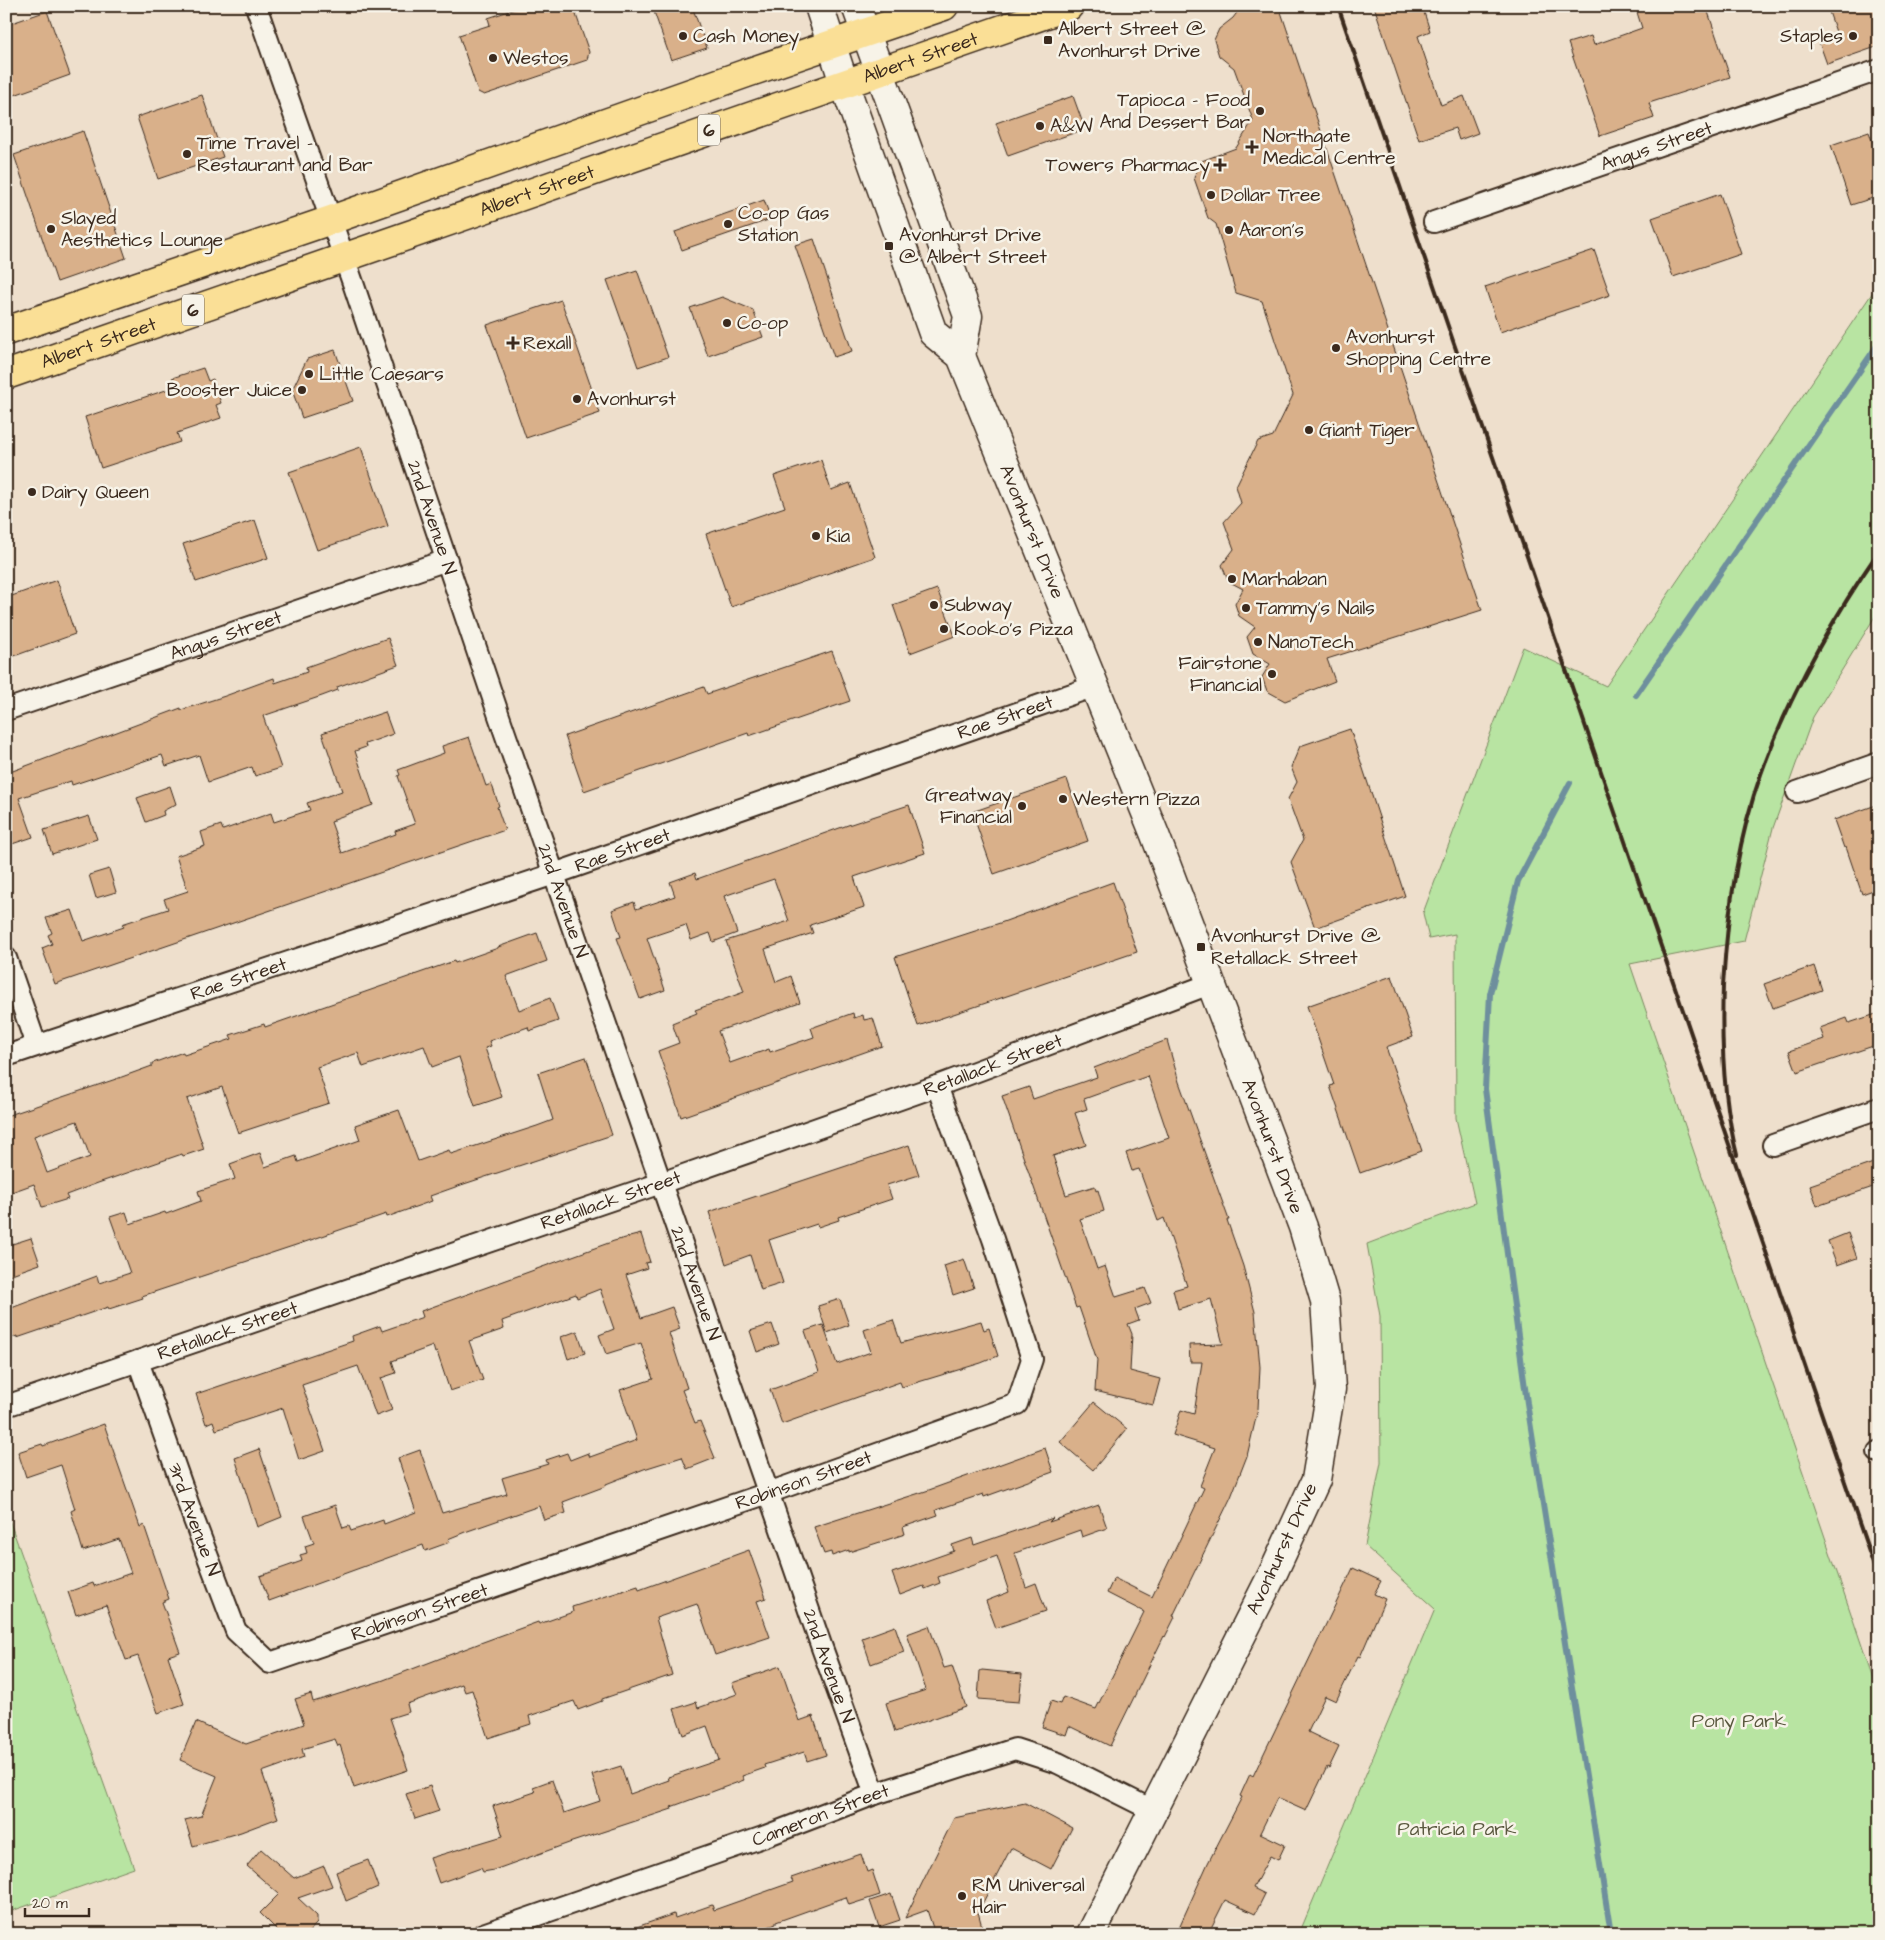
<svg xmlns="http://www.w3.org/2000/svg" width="1885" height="1940" viewBox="0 0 1885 1940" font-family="'Architects Daughter',sans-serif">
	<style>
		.green { fill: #b8e4a2; stroke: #7a8760 }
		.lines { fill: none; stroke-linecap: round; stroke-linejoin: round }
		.stream { stroke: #6e8f9d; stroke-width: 6 }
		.building { fill: #d9b08a; stroke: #3b2a1e; fill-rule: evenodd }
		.street-casing { stroke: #3b2a1e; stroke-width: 24 }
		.secondary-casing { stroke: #3b2a1e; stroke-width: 31 }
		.primary-casing { stroke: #3b2a1e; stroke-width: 31 }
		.street { stroke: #f7f3e8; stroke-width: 20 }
		.secondary { stroke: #f7f3e8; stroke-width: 28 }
		.primary { stroke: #fadf96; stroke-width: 28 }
		.rail { stroke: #3b2a1e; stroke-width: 4 }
		.poi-dot { fill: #3b2a1e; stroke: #f7f3e8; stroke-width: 2 }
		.labels { text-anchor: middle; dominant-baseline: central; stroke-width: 5; stroke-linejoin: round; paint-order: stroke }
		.shield { fill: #f7f3e8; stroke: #73665b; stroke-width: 1 }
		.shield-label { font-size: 18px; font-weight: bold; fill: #3b2a1e }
		.poi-label { font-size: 19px; fill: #3b2a1e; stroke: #f7f3e8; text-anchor: start }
		.street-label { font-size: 19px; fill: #3b2a1e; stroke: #f7f3e8 }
		.park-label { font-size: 19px; fill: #5a583f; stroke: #f7f3e8 }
	</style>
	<rect width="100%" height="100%" fill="#eedfcc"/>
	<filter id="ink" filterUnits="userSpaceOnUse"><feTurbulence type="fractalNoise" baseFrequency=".02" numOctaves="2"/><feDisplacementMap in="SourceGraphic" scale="10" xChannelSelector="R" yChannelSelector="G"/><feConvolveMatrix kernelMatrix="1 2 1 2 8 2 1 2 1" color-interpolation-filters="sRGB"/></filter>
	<g filter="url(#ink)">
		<g class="green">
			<polygon points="1879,283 1879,610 1813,717 1773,828 1744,941 1630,964 1879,1696 1879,1934 1299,1934 1435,1609 1365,1546 1381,1462 1380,1316 1367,1244 1475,1203 1456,1118 1455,934 1429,939 1423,913 1523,647 1606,686"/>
			<polygon points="6,1511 134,1868 6,1913"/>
		</g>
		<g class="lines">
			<g class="stream">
				<polyline points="1636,695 1879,343"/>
				<polyline points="1570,783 1518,881 1490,994 1485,1089 1527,1403 1611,1934"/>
			</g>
		</g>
		<g class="building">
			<polygon points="524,6 573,6 589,52 587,60 484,95 478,92 459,35 490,25 488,18"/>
			<polygon points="652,6 692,6 707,48 671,60"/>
			<polygon points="1242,6 1279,6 1482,610 1327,659 1335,681 1285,701 1267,691 1262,677 1270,664 1253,654 1247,637 1255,627 1239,616 1235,604 1243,589 1228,581 1222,565 1234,549 1224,522 1241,503 1236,486 1258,441 1273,436 1293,395 1262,301 1236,293 1216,224 1208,218 1194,178 1199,162 1236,148 1253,120 1234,68 1219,56 1214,40 1219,29 1233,18"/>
			<polygon points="1374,6 1422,6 1430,31 1418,36 1441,105 1464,96 1478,133 1459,140 1455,128 1419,140"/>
			<polygon points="1635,6 1706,6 1730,77 1649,103 1654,118 1600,136 1568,43 1591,36 1594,45 1642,28"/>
			<polygon points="1827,6 1879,6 1879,46 1827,64 1818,39 1836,32"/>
			<polygon points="47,11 70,75 6,98 6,25"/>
			<polygon points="202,95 223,157 158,179 137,117"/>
			<polygon points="1073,96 1085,129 1008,156 996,123"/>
			<polygon points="83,131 126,258 57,282 14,155"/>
			<polygon points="1869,132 1879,160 1879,196 1851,205 1831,145"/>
			<polygon points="1720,194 1741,254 1673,277 1652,218"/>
			<polygon points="764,200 771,219 682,250 675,232"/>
			<polygon points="814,239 852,351 834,357 795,245"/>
			<polygon points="1594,250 1610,295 1500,332 1485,287"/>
			<polygon points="637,270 668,357 638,367 607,280"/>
			<polygon points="722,297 753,310 763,337 708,356 690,308"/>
			<polygon points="561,300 600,413 526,438 487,325"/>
			<polygon points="335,350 353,401 302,418 292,390 307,359"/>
			<polygon points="203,368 208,381 213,379 221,403 216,405 221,418 177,433 180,442 101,468 85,417 175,387 172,378"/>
			<polygon points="361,447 388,526 317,550 289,472"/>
			<polygon points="821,460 831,490 850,483 875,557 731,607 706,534 785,507 774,476"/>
			<polygon points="255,520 268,558 196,582 183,544"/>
			<polygon points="57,580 75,634 6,659 6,598"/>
			<polygon points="937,589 955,636 910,653 893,605"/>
			<polygon points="388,638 398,665 337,687 338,690 322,696 263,716 281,768 255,776 252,767 208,782 199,755 166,766 162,755 72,785 71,781 19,798 33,837 6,846 6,770 9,769 10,772 181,708 181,710 225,696 274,678 275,683 307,672 306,667"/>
			<polygon points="832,651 850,701 749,736 748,733 584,791 565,736 704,687 707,694"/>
			<polygon points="385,712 393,734 365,744 366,747 355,751 373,805 334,819 334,821 331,822 342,853 396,834 395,831 415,824 398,776 400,775 398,770 444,753 442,746 469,737 486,786 491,784 493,788 499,806 497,807 505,830 55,984 42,948 52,944 48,935 52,933 46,918 72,910 83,941 124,927 122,924 168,909 164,899 188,891 176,856 205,846 201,832 221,825 223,830 271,813 274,822 310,810 307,803 342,791 322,733"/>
			<polygon points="1350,729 1405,896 1315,928 1291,862 1303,840 1288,799 1297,782 1291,767 1300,746"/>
			<polygon points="1067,779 1088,841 994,874 972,812"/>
			<polygon points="170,786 176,804 163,811 164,815 146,822 137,798"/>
			<polygon points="1879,804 1879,888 1862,894 1846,847 1844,848 1834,820"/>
			<polygon points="909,805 925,853 854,877 864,907 810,925 813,933 765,949 776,982 791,976 800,1003 718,1031 730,1063 769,1049 770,1052 814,1037 811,1028 853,1013 854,1018 863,1015 864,1020 873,1018 882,1046 681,1117 658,1051 679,1043 672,1023 697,1013 695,1010 744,992 726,941 789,921 774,879 724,896 737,933 713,942 710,933 691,940 686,925 647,938 665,990 640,999 617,938 621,937 612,910 634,902 636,909 675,896 670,882 695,873 697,879 848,825"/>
			<polygon points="89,816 97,839 52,854 44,830"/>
			<polygon points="109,869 116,892 96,898 89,875"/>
			<polygon points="1113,882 1137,952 918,1026 895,957 1003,922"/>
			<path d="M537 933 547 961 506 976 519 1010 550 998 558 1021 529 1031 528 1027 489 1041 491 1046 485 1048 502 1097 475 1106 459 1057 432 1067 424 1046 363 1067 358 1053 317 1067 329 1103 238 1133 222 1087 187 1099 204 1149 183 1156 182 1154 98 1183 66 1195 68 1199 42 1207 34 1184 6 1194V1116L119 1078 152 1066V1063H153L183 1052 184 1055 232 1039 230 1035 264 1024 265 1027 454 961 455 963 498 948V947ZM77 1121 90 1157 47 1173 34 1136Z"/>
			<polygon points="1814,966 1822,990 1773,1008 1764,984"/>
			<polygon points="1392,976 1413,1037 1386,1047 1422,1151 1360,1173 1330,1086 1334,1085 1307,1006"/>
			<polygon points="1879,1013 1879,1044 1797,1072 1789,1051 1824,1039 1820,1028 1847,1018 1849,1023"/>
			<polygon points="1167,1040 1179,1082 1229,1220 1227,1220 1243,1266 1255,1312 1260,1367 1258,1409 1247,1456 1231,1497 1173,1616 1175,1617 1165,1637 1164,1636 1110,1746 1069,1726 1066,1735 1042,1727 1051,1701 1060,1704 1063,1697 1096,1709 1144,1612 1107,1593 1114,1578 1152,1597 1179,1541 1204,1488 1200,1486 1215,1448 1173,1435 1181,1410 1194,1414 1202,1362 1190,1362 1189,1345 1223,1344 1211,1299 1178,1309 1173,1290 1187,1286 1164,1218 1158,1221 1139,1169 1132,1171 1126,1153 1169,1138 1148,1076 1084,1099 1087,1109 1075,1113 1086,1145 1053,1156 1066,1195 1095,1186 1096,1191 1098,1190 1104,1211 1080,1219 1097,1269 1105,1266 1116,1297 1145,1288 1151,1303 1135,1309 1139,1320 1128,1324 1132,1334 1130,1371 1160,1379 1153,1405 1095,1391 1097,1360 1079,1307 1076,1308 1002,1096 1029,1087 1033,1099 1097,1077 1094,1068"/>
			<polygon points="586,1057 612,1135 461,1185 430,1196 432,1201 387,1217 386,1214 305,1242 142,1296 143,1298 109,1309 108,1307 17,1338 17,1336 6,1340 6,1310 97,1276 99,1283 130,1273 110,1217 126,1212 130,1224 165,1212 166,1214 201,1201 198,1191 235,1179 230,1164 260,1153 265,1167 296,1156 298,1162 360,1140 355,1125 399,1110 418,1161 449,1150 451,1154 537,1126 553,1120 538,1073"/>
			<polygon points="909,1145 919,1175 887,1185 892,1199 838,1217 839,1220 818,1227 817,1224 769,1240 783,1283 761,1290 750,1255 726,1264 709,1212"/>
			<polygon points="1879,1161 1879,1185 1817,1206 1810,1185"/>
			<polygon points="1848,1233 1857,1258 1837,1265 1828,1241"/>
			<polygon points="641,1234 650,1262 645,1263 647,1268 626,1275 641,1318 672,1307 680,1329 669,1333 687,1388 682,1390 695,1423 700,1421 715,1458 687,1469 682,1457 644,1469 606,1484 606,1486 563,1502 566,1513 544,1520 539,1506 465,1532 448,1539 450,1542 425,1551 423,1545 269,1601 260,1576 302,1561 300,1555 307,1553 305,1546 314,1543 304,1516 335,1505 343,1528 349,1526 351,1531 383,1520 384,1524 416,1512 398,1458 420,1450 442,1513 507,1494 502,1478 548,1464 546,1460 567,1453 570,1460 588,1453 590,1457 637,1440 620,1390 653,1379 641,1343 606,1354 599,1335 614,1329 600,1289 577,1298 576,1294 502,1321 504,1329 469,1341 483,1380 450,1391 437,1352 435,1353 433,1346 392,1361 396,1373 381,1378 392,1410 376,1416 358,1366 302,1385 325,1451 299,1460 283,1408 216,1430 213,1421 206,1424 196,1394 353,1341 352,1336 380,1326 382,1331 423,1317 421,1311 614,1241"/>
			<polygon points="31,1238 40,1264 6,1276 6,1246"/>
			<polygon points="964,1259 974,1288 953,1295 944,1266"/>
			<polygon points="840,1299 849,1325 827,1333 818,1306"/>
			<polygon points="893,1320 901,1343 981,1321 984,1330 989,1328 998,1356 981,1363 902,1387 900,1382 782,1424 770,1390 819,1372 805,1331 823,1325 837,1364 871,1352 864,1330"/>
			<polygon points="772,1324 779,1344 757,1352 750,1331"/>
			<polygon points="577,1331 585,1353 568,1359 561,1337"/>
			<polygon points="1094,1402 1127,1429 1093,1470 1060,1442"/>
			<polygon points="104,1424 140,1527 144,1525 169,1599 162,1602 180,1652 168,1656 184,1704 158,1713 138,1656 126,1660 106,1605 76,1615 68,1592 93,1583 94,1586 131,1573 119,1539 83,1551 71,1511 75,1509 61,1465 26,1477 18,1452 42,1444 43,1446"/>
			<polygon points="1045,1448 1053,1472 984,1497 983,1494 936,1510 938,1515 903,1527 905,1534 849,1552 849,1550 832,1556 831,1552 824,1554 814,1527 929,1490"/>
			<polygon points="259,1449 282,1517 257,1527 235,1458"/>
			<polygon points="1099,1505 1107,1528 1082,1537 1080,1530 1015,1553 1026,1587 1036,1583 1046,1611 996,1628 986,1601 1009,1592 997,1556 938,1577 940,1583 925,1589 924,1586 900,1595 892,1573 954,1551 952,1545 972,1538 974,1545 1053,1518 1049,1522"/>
			<polygon points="749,1550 766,1598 757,1601 770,1637 715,1655 697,1604 656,1618 672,1675 602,1699 602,1701 578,1710 574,1701 529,1716 531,1724 488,1738 472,1690 465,1692 462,1684 407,1704 409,1712 390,1718 408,1770 354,1788 340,1745 338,1746 335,1739 302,1749 304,1757 262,1772 278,1818 241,1832 193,1846 185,1820 201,1816 217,1776 180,1760 196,1722 246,1744 304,1724 295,1699 311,1694 313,1702 381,1681 483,1642 538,1622 539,1624 573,1612 572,1607 638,1586 639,1590"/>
			<polygon points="1353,1568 1381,1581 1374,1594 1385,1599 1360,1657 1358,1656 1336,1701 1325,1696 1308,1732 1339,1747 1329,1768 1327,1767 1306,1811 1277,1798 1260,1833 1285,1845 1278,1860 1270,1856 1253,1888 1265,1894 1255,1914 1225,1900 1208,1934 1176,1934 1208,1863 1242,1797 1240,1796 1250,1774 1253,1776"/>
			<polygon points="895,1626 904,1652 871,1664 862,1638"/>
			<polygon points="929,1626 944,1668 952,1666 966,1707 895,1732 886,1703 926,1690 907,1634"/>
			<polygon points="780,1666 799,1721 813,1716 826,1755 807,1761 804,1752 764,1765 765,1768 742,1776 744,1780 671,1807 672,1809 569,1843 494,1870 483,1872 481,1868 439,1883 430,1858 503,1836 493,1806 535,1792 533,1787 552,1780 564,1813 600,1801 592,1775 621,1766 630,1794 669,1780 668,1777 719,1760 707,1726 683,1735 674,1709 696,1702 698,1708 737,1694 732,1683"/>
			<polygon points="982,1670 1022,1674 1019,1702 978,1699 980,1671"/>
			<polygon points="430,1786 439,1811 415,1819 406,1794"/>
			<polygon points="1025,1803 1072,1828 1051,1869 1011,1848 978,1912 984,1934 935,1934 927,1910 905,1918 954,1818"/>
			<polygon points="261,1849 294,1878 324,1866 332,1886 298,1898 317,1916 317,1923 307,1934 281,1934 260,1913 279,1894 247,1866"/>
			<polygon points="861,1854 867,1872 872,1870 880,1895 849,1905 846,1897 776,1922 776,1924 749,1934 738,1934 735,1926 714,1934 625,1934 625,1931 674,1914 675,1918 712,1905 714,1910 793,1882 791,1878"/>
			<polygon points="368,1860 378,1887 346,1901 336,1872"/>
			<polygon points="891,1894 900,1920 879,1927 870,1901"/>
		</g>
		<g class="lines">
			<defs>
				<g id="street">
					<path id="s1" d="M256 6 353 283 499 716 661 1183 821 1645 875 1794"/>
					<path id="s2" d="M1434 222 1879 70"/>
					<path id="s3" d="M6 710 447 560"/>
					<polyline points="1797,792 1879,763"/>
					<polyline points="6,958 36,1045"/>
					<path id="s4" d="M6 1056 554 874 1095 686"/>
					<polyline points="1773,1145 1879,1108"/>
					<path id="s5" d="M138 1361 194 1520 236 1631 270 1663 768 1493 1017 1404 1032 1359 993 1239 937 1086"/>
					<path id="s6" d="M6 1406 661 1183 937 1086 1210 984"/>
					<polyline points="1878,1452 1879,1451"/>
					<path id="s7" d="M483 1934 763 1837 875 1794 1015 1749 1058 1763 1152 1810"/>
				</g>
				<g id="secondary">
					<path id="s8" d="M819 6 844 83 933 333 961 356 1155 835 1303 1227 1325 1301 1331 1389 1316 1480 1274 1571 1091 1934"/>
					<polyline points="856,6 968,316 961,356"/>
				</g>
				<g id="primary">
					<polyline points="6,331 331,220 747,73 944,6"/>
					<path id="s9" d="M6 375 1069 6"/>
				</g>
			</defs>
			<use href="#street" class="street-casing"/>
			<use href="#secondary" class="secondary-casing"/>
			<use href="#primary" class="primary-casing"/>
			<use href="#street" class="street"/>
			<use href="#secondary" class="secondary"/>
			<use href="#primary" class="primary"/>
			<g class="rail">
				<polyline points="1338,6 1879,1581"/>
				<path d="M1737 1155C1723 1100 1721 1041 1723 986 1727 916 1737 841 1761 774 1790 693 1830 622 1879 551"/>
			</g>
		</g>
	</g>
	<g class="poi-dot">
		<circle cx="683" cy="36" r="5"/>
		<circle cx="1853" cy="36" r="5"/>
		<rect x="1043" y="35" width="10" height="10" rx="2.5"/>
		<circle cx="493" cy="58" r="5"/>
		<circle cx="1260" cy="111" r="5"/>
		<circle cx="1040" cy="126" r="5"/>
		<path d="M1249.5 139.5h5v5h5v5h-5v5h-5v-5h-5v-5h5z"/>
		<circle cx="187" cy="154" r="5"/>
		<path d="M1217.5 157.5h5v5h5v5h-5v5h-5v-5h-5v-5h5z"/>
		<circle cx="1211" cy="195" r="5"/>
		<circle cx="728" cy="224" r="5"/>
		<circle cx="51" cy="229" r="5"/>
		<circle cx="1229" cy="230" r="5"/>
		<rect x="884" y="241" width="10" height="10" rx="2.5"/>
		<circle cx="727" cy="323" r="5"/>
		<path d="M510.5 335.5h5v5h5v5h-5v5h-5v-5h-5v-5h5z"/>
		<circle cx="1336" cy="348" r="5"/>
		<circle cx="309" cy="374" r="5"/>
		<circle cx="302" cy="390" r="5"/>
		<circle cx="577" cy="399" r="5"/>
		<circle cx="1309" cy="430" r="5"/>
		<circle cx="32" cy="492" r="5"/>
		<circle cx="816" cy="536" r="5"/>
		<circle cx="1232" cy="579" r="5"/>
		<circle cx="934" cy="605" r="5"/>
		<circle cx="1246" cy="608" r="5"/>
		<circle cx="944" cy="629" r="5"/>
		<circle cx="1258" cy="642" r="5"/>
		<circle cx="1272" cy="674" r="5"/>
		<circle cx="1063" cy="799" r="5"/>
		<circle cx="1022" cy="806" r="5"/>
		<rect x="1196" y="942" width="10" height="10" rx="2.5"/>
		<circle cx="962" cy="1896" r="5"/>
	</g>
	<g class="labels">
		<g class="shield">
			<rect x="698" y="114.5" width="22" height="31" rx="4"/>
			<rect x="182" y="294.5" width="22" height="31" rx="4"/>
		</g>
		<g class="shield-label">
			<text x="709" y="130">6</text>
			<text x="193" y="310">6</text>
		</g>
		<g class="poi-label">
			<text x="1058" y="29">Albert Street @<tspan x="1058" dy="22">Avonhurst Drive</tspan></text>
			<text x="693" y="36">Cash Money</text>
			<text x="1843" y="36" text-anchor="end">Staples</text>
			<text x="503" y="58">Westos</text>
			<text x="1250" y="100" text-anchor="end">Tapioca - Food<tspan x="1250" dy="22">And Dessert Bar</tspan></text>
			<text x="1050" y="126">A&amp;W</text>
			<text x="1263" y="136">Northgate<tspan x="1263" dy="22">Medical Centre</tspan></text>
			<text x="197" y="143">Time Travel -<tspan x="197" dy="22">Restaurant and Bar</tspan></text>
			<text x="1210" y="165" text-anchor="end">Towers Pharmacy</text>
			<text x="1221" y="195">Dollar Tree</text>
			<text x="738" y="213">Co-op Gas<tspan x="738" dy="22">Station</tspan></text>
			<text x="61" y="218">Slayed<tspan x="61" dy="22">Aesthetics Lounge</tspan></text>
			<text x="1239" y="230">Aaron's</text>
			<text x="899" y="235">Avonhurst Drive<tspan x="899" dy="22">@ Albert Street</tspan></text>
			<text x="737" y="323">Co-op</text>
			<text x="1346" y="337">Avonhurst<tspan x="1346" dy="22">Shopping Centre</tspan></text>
			<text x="523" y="343">Rexall</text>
			<text x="319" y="374">Little Caesars</text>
			<text x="292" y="390" text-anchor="end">Booster Juice</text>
			<text x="587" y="399">Avonhurst</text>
			<text x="1319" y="430">Giant Tiger</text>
			<text x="42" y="492">Dairy Queen</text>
			<text x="826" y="536">Kia</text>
			<text x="1242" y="579">Marhaban</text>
			<text x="944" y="605">Subway</text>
			<text x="1256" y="608">Tammy's Nails</text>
			<text x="954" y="629">Kooko's Pizza</text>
			<text x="1268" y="642">NanoTech</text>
			<text x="1262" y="663" text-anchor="end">Fairstone<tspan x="1262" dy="22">Financial</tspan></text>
			<text x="1012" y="795" text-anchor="end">Greatway<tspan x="1012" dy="22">Financial</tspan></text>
			<text x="1073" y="799">Western Pizza</text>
			<text x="1211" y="936">Avonhurst Drive @<tspan x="1211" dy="22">Retallack Street</tspan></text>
			<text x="972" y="1885">RM Universal<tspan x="972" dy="22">Hair</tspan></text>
		</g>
		<g class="street-label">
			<text stroke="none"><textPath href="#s9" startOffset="968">Albert Street</textPath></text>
			<text stroke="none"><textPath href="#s2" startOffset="235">Angus Street</textPath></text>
			<text stroke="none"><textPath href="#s9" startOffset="562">Albert Street</textPath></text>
			<text stroke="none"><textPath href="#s9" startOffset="98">Albert Street</textPath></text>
			<text stroke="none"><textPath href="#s1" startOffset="541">2nd Avenue N</textPath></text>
			<text stroke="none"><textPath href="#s8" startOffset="572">Avonhurst Drive</textPath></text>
			<text stroke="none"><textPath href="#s3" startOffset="232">Angus Street</textPath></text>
			<text stroke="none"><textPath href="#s4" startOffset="1055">Rae Street</textPath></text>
			<text stroke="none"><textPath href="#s4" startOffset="650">Rae Street</textPath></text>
			<text stroke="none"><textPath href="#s1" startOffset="946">2nd Avenue N</textPath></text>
			<text stroke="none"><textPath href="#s4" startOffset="245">Rae Street</textPath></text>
			<text stroke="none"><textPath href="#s6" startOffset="1044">Retallack Street</textPath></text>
			<text stroke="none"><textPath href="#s8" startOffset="1232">Avonhurst Drive</textPath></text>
			<text stroke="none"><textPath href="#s6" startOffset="639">Retallack Street</textPath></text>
			<text stroke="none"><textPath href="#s1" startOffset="1351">2nd Avenue N</textPath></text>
			<text stroke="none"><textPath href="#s6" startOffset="234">Retallack Street</textPath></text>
			<text stroke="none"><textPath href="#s5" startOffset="898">Robinson Street</textPath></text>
			<text stroke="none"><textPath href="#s5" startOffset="168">3rd Avenue N</textPath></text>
			<text transform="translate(1282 1549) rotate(-65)">Avonhurst Drive</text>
			<text stroke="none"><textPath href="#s5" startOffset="492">Robinson Street</textPath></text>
			<text stroke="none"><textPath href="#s1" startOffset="1756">2nd Avenue N</textPath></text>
			<text stroke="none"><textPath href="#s7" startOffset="358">Cameron Street</textPath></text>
		</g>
		<g class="park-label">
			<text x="1739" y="1721">Pony Park</text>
			<text x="1457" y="1829">Patricia Park</text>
		</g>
	</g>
	<rect width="1885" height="1940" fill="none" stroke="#f7f3e8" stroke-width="25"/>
	<rect x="12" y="12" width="1860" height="1915" fill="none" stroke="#3b2a1e" stroke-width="2" filter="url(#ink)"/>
	<path d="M25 1908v8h64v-8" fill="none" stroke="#3b2a1e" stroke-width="2.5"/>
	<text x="32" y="1908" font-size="15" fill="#3b2a1e" stroke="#f7f3e8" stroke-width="4" paint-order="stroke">20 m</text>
</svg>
